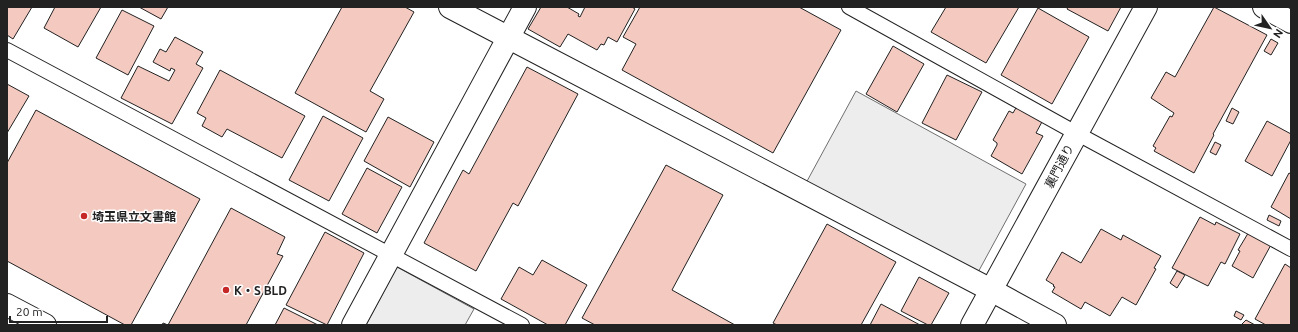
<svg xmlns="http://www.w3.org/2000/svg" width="1298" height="332" viewBox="0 0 1298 332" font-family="Ubuntu,'Noto Sans JP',sans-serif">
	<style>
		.parking { fill: #ededed; stroke: #6f6f6f }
		.building { fill: #f3c9c0; stroke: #222 }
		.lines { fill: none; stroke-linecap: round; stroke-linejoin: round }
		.service-casing { stroke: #222; stroke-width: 16 }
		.minor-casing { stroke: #222; stroke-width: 24 }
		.tertiary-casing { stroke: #222; stroke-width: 24 }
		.trunk-casing { stroke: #222; stroke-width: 24 }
		.service { stroke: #fff; stroke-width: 14 }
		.minor { stroke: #fff; stroke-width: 22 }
		.tertiary { stroke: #fff; stroke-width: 22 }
		.trunk { stroke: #fff; stroke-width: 22 }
		.poi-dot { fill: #c62828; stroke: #fff; stroke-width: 1.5 }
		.labels { text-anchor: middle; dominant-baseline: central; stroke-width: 3; stroke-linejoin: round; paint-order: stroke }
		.street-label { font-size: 12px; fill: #222; stroke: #fff }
		.poi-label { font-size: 12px; font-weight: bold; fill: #222; stroke: #fff; text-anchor: start }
	</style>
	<rect width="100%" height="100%" fill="#fff"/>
	<g class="parking">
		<polygon points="856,91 1026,184 976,276 806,183"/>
		<polygon points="397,267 474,309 465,325 366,325"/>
	</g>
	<g class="building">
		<polygon points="7,7 32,7 13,39 7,35"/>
		<polygon points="55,7 101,7 78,47 44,28"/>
		<polygon points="139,7 168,7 161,19"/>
		<polygon points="342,7 405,7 414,12 370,91 384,99 366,132 295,93"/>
		<polygon points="541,7 567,7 579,14 578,16 580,17 585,7 632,7 635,9 617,42 608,37 604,45 601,44 597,50 568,34 560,47 528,29"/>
		<polygon points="640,7 799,7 841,30 773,153 622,70 636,44 623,37"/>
		<polygon points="946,7 1019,7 986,63 931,32"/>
		<polygon points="1068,7 1121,7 1108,31 1067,9"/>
		<polygon points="1214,7 1267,35 1213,134 1214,135 1194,173 1154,151 1156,148 1153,146 1170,116 1172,117 1174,113 1151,98 1166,72 1175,77"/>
		<polygon points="1038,8 1089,37 1052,104 1001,75"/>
		<polygon points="122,10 154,26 128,75 96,58"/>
		<polygon points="175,37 203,52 196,64 203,68 172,124 121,98 138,66 169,81 175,70 171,68 170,71 153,62 160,49 166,52"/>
		<polygon points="1271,39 1278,43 1271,55 1264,51"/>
		<polygon points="893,46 924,64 897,112 866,94"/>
		<polygon points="527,67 578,94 518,206 513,203 476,271 424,243 463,170 469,174"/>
		<polygon points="220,70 305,116 282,158 227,129 222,137 202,126 206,118 197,113"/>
		<polygon points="947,75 982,92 956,140 922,123"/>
		<polygon points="7,84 29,96 7,133"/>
		<polygon points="1017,106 1043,120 1036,133 1043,136 1022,174 991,156 997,145 997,143 993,140 1009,111 1013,113"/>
		<polygon points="1232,108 1239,112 1233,124 1226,121"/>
		<polygon points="36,110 200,199 131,325 125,325 7,261 7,163"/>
		<polygon points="323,116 363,138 329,201 289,180"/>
		<polygon points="388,117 434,142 410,187 364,161"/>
		<polygon points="1267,121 1291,134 1291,140 1272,176 1245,161"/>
		<polygon points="1215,142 1221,145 1216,155 1210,152"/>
		<polygon points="666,165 723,195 672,290 735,325 595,325 582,318"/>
		<polygon points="367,168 402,187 377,233 342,214"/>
		<polygon points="1289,173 1291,174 1291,219 1271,207"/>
		<polygon points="231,208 285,237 277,254 283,256 246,325 162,325 163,323 168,325"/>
		<polygon points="1269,215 1281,221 1279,226 1267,220"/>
		<polygon points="1200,217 1215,225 1216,222 1240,234 1225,264 1221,262 1208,286 1172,268"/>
		<polygon points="827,224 896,262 861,325 777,325 773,323"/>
		<polygon points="1101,229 1121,240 1123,235 1161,256 1154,268 1156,269 1136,305 1122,297 1110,316 1085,302 1081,309 1052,292 1055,287 1053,286 1054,285 1046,280 1062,252 1081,263"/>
		<polygon points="1250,230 1272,243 1253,278 1232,266 1240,251 1238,250"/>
		<polygon points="325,232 364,253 327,325 286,305"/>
		<polygon points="542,260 587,285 565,325 548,325 501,299 519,267 533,275"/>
		<polygon points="1285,264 1291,268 1291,325 1266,325 1255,319"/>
		<polygon points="1177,271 1185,275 1177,288 1170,283"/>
		<polygon points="919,277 949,293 931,325 928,325 901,311"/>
		<polygon points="881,304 920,325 870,325"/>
		<polygon points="284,308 318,325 275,325"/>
		<polygon points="1236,311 1244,315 1241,320 1234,316"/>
		<polygon points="1246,320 1255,325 1241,325"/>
	</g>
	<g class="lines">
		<defs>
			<g id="service">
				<polyline points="849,7 1076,133 1291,249"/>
				<polyline points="7,50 522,325"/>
			</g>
			<g id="minor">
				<polyline points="450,7 991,290 1055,325"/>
				<polyline points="353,325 525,7"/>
			</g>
			<g id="tertiary">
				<polyline points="1264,7 1291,22"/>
				<polyline points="972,325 1146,7"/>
			</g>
			<polyline id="trunk" points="7,305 45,325"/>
		</defs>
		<use href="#service" class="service-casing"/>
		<use href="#minor" class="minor-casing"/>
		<use href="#tertiary" class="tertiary-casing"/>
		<use href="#trunk" class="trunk-casing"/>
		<use href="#service" class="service"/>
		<use href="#minor" class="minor"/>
		<use href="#tertiary" class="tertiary"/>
		<use href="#trunk" class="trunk"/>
	</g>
	<g class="poi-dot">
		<circle cx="84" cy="216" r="4"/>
		<circle cx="226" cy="290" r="4"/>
	</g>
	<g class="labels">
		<g class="street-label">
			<text transform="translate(1059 166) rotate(-62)">裏門通り</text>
		</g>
		<g class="poi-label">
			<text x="92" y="216">埼玉県立文書館</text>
			<text x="234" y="290">K・S BLD</text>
		</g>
	</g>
	<rect width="1298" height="332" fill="none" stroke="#222222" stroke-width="16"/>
	<g transform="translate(1270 28) rotate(124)" stroke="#ffffff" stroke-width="3" paint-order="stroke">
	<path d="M0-3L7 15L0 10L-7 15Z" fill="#222222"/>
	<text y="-6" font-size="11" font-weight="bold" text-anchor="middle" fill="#222222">N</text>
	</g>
	<path d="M10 316v6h97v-6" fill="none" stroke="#222222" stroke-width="2"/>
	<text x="16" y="316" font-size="12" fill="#222222" stroke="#ffffff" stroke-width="3" paint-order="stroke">20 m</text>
</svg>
